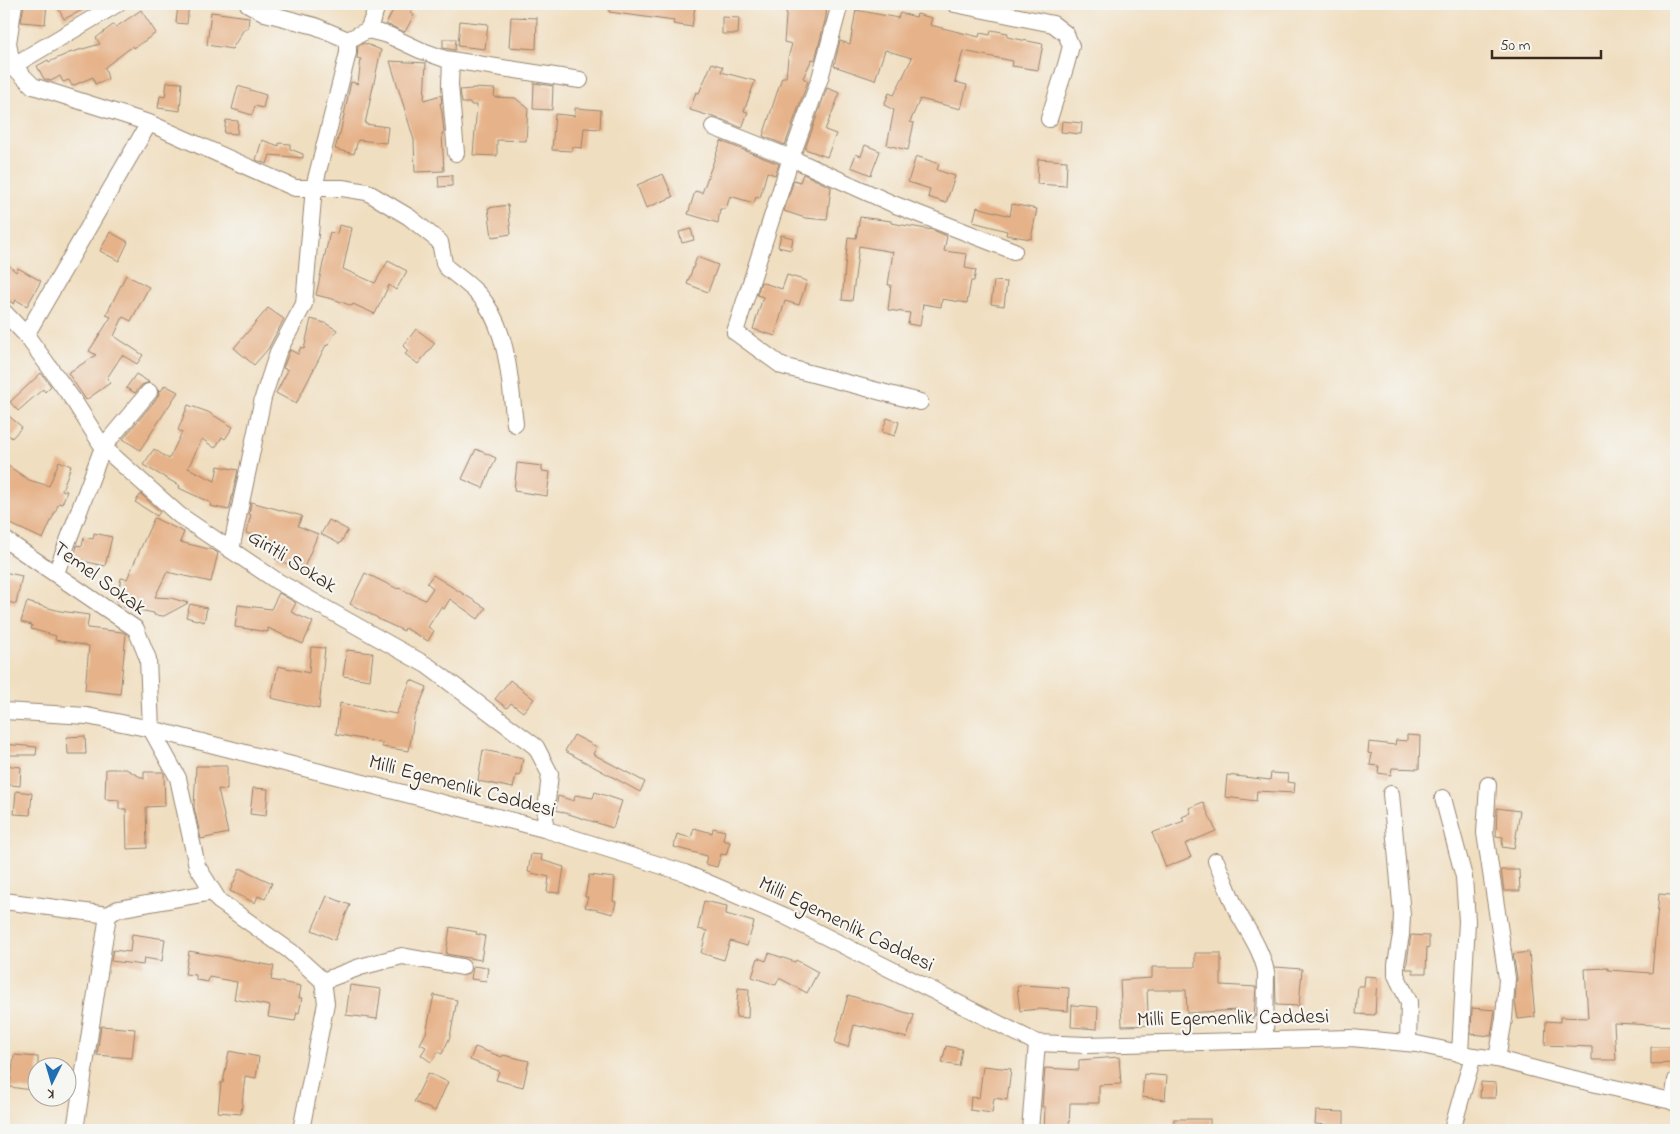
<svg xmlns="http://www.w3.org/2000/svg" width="1680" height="1134" viewBox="0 0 1680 1134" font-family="'Indie Flower',sans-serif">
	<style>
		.building { fill: #e6b289 }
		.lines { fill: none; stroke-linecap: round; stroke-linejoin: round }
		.minor-casing { stroke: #96846f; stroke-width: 18 }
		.minor { stroke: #fff; stroke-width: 16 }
		.labels { text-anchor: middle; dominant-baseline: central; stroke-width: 4.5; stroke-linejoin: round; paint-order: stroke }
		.street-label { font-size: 21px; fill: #3b2a1e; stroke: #f6f6f2 }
	</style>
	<rect width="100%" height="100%" fill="#f6f6f2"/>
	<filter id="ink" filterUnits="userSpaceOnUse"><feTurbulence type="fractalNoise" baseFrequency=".02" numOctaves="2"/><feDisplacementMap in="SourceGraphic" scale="10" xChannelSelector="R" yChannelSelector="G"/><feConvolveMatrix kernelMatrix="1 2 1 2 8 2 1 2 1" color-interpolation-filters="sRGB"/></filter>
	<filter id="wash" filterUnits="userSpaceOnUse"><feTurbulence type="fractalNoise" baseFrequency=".0096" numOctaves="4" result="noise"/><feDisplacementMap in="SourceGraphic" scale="20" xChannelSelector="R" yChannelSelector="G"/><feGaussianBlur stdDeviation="1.12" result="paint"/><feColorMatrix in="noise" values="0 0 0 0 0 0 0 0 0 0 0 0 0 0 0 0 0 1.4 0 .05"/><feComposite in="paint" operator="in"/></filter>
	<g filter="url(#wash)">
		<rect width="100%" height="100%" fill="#f0dec0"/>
		<g id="blocks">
			<g class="building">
				<polygon points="24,4 47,4 45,24 21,22"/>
				<polygon points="56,4 95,4 64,19"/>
				<polygon points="178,4 189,4 187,24 176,23"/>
				<polygon points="396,4 415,4 410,13 414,15 405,32 386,24"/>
				<polygon points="610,4 681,4 695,6 692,27 673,24 674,21 609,12"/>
				<polygon points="787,4 827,4 826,17 815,60 812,59 803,78 808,81 785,145 763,136 782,77 786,77 788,58 792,44 784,42"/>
				<polygon points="141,10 156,33 134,48 133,46 105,67 108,79 95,84 93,77 72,86 69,80 63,82 60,76 51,81 44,79 37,66 48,60 49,62 69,53 100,44 96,38 114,24 116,27"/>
				<polygon points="856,10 898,18 900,13 916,17 917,14 932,18 930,25 979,37 980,33 990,35 991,30 1008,33 1007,37 1043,44 1038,70 1012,66 1013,61 963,51 955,82 967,85 961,109 920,99 910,122 914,123 908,150 887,145 894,110 884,105 889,93 894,95 912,58 885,50 875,80 834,66 840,41 850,44"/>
				<polygon points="211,12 249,17 248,28 244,29 232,49 207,45"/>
				<polygon points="511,17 537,18 536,49 509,47"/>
				<polygon points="722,17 739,18 738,34 722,34"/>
				<polygon points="460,21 488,24 485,49 458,46"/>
				<polygon points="443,39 456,39 455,50 443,48"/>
				<polygon points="364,43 381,50 365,124 388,127 386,143 358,140 354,154 335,149 339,134 340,134 351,82 358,84 361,59 357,58 358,46"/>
				<polygon points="390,61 426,63 424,100 441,95 442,103 440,103 442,112 444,133 442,133 444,171 415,172 414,140"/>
				<polygon points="712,63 723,67 721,72 755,81 744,111 748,112 742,128 723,120 690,110 696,92 699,93"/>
				<polygon points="167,82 182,83 180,111 158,108 160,96 165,97"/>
				<polygon points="534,83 553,86 552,110 533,109"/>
				<polygon points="238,86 266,95 263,108 255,106 252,115 232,109"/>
				<polygon points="472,88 495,89 494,97 515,98 528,108 526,141 497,140 497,156 473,155 477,105 471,105 471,103 462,103 460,90 472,89"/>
				<polygon points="827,88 840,93 825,130 836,134 827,157 805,149"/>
				<polygon points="575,108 601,110 600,129 584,128 582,148 572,147 572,151 552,150 555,114 575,116"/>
				<polygon points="226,120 238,121 237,134 224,133"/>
				<polygon points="1062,121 1082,123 1081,134 1061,132"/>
				<polygon points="262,140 279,146 279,143 290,144 290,149 303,154 303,158 270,155 267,164 256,160"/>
				<polygon points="721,141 779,164 775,175 767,172 760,198 756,197 754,203 730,196 726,209 720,209 718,223 688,214 695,191 702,193"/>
				<polygon points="865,145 880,151 871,175 851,167 856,154 861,156"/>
				<polygon points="916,156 939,164 937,170 955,176 946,203 928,197 930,189 908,182"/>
				<polygon points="1038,159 1067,161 1066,186 1037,184"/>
				<polygon points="663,174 673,197 646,208 637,185"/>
				<polygon points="803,174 831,187 827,220 805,218 784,211 794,180 800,182"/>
				<polygon points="452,175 452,186 439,187 438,176"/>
				<polygon points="1012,204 1037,209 1031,239 1006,235 1007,231 973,222 977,207 1010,216"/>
				<polygon points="508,205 511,234 492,237 488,208"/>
				<polygon points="860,217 891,221 891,223 933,230 947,236 944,251 967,254 965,268 976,270 974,281 971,281 967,303 942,299 941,307 923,304 920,326 908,324 910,313 888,310 891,285 888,285 893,252 859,246 852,301 842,300 848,237 856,238"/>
				<polygon points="339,225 352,228 343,269 375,283 388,261 407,271 396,290 389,285 375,314 353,304 352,306 336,300 316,295 330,232 337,234"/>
				<polygon points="691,229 694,240 682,243 679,232"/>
				<polygon points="110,232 128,242 119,261 100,251"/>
				<polygon points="781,235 793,238 791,250 778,247"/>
				<polygon points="697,257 718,265 708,292 687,284"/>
				<polygon points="4,261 16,272 18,268 41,281 27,306 16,300 14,304 4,298"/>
				<polygon points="126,275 149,287 131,321 123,317 114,336 143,355 137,364 122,355 107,378 110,383 86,400 68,373 96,355 89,351 111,317 106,315"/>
				<polygon points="787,275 807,281 799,305 785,301 775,336 753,329 763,297 757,295 761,282 782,289"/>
				<polygon points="994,281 1007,282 1004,306 991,304"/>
				<polygon points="268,308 284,319 268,349 254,365 234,348"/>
				<polygon points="311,319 325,323 337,330 327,346 326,345 296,404 276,393 288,370 283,368 290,350 298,354 301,347 304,349"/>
				<polygon points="416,329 435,343 418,364 405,354 408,351 403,346"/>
				<polygon points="41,373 51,386 45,392 43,389 18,411 10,402"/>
				<polygon points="136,374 149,382 142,385 135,393 126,388"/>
				<polygon points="165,385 178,392 140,450 123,439 157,398 159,393 158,389 161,391"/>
				<polygon points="188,405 208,412 233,427 225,439 222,437 215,448 202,439 188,468 215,481 218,466 238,470 229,510 210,506 211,503 179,488 180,486 143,465 154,449 169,459 182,432 178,430"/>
				<polygon points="9,416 22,427 12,438 4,431 4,422"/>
				<polygon points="887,418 899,422 895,436 882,432"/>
				<polygon points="476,449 496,458 483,488 462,479"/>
				<polygon points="59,461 71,466 62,490 67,491 62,504 59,503 43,539 4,521 4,463 29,480 49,486"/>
				<polygon points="517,463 542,466 542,471 550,472 547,496 514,491"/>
				<polygon points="141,494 160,512 157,516 135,502"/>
				<polygon points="251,502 302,516 298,526 318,534 303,570 275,559 282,543 246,533 251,515 249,514"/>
				<polygon points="154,518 184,532 180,542 213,550 218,553 211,582 167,572 155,597 171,598 188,603 164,616 154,615 154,613 119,606 116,603 121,578 127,579"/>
				<polygon points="329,520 348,530 340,544 321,534"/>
				<polygon points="94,533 112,537 105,566 74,559 77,545 82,546 84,537 93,539"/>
				<polygon points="4,572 22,576 16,604 4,601"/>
				<polygon points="365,573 398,589 399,588 425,600 433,588 427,583 433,575 486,608 478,619 450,599 444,609 441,607 428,627 434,631 428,641 405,628 404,631 378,619 378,618 350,604"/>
				<polygon points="279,593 296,603 291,612 313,622 303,644 268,628 268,632 235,627 238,605 271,609"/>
				<polygon points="27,602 60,611 89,615 87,628 122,632 126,634 120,694 85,690 89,646 55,640 56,636 31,629 32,625 21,622"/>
				<polygon points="190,604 207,608 204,622 186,617"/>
				<polygon points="311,647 325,648 319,709 271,698 278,666 309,673"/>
				<polygon points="347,650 373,653 370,680 343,676"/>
				<polygon points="411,680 427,687 414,718 409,751 382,747 382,743 336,734 340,703 396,714"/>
				<polygon points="510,680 534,699 523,712 511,703 507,708 495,699"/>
				<polygon points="574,735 597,747 593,754 645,782 640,792 565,751"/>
				<polygon points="1407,735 1420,736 1419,769 1392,768 1391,775 1378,773 1379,766 1370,765 1372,754 1368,753 1369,742 1395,745 1396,740 1407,741"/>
				<polygon points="85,736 86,754 68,754 67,737"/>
				<polygon points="4,744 37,747 36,755 4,755"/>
				<polygon points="483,750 523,758 520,776 516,775 513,788 478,781"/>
				<polygon points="4,765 21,767 20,786 4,784"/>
				<polygon points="196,766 227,766 227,790 218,789 228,833 201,839 194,807"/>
				<polygon points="106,769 126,769 144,779 144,772 163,772 164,773 165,806 146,807 147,848 127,849 126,809 119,809 119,800 105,799"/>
				<polygon points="1271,773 1288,774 1287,782 1295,783 1294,793 1257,791 1256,801 1225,797 1227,775 1270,780"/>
				<polygon points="253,788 268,789 266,816 250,814"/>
				<polygon points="16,791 32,793 30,815 14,814"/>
				<polygon points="595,792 622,801 613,828 556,810 558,796 574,801 575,795 593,798"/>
				<polygon points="1203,802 1216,831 1185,844 1191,857 1166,867 1152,833 1184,821 1182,817 1191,813 1189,808"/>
				<polygon points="1497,808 1520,811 1514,849 1502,847 1503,837 1496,836"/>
				<polygon points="694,828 712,833 713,828 725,831 723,840 730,842 726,855 721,854 717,867 705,864 707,856 674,847 677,834 691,838"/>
				<polygon points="531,854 542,855 541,860 564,867 560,893 547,892 549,877 528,872"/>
				<polygon points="240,868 272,883 265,899 258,896 255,903 230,891"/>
				<polygon points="1501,870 1519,870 1520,891 1504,891"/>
				<polygon points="589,875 615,878 613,901 616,902 613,914 585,907 588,897 585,897"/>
				<polygon points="1659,894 1671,895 1669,914 1676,914 1676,974 1675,1001 1676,1001 1674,1026 1614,1023 1616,1060 1592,1060 1592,1047 1545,1045 1546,1021 1560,1022 1560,1017 1588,1018 1585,969 1608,968 1608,970 1652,973"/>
				<polygon points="327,896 350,905 335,940 312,930"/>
				<polygon points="704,901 727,906 726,914 754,922 747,946 730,941 724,960 701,953 707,931 698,929"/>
				<polygon points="450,927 477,932 476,934 485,936 481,960 446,954"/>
				<polygon points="132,934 165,939 162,961 144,958 143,965 111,961 113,950 130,952"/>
				<polygon points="1411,935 1429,936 1429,948 1427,947 1426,973 1413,973 1413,969 1406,969"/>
				<polygon points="189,951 274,966 271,980 301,986 299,998 302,998 299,1013 297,1012 295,1021 268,1017 270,1006 234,999 237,982 209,977 208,982 196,980 196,975 185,974"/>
				<polygon points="1529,952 1535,1017 1518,1019 1515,1002 1517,977 1513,954"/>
				<polygon points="769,953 795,962 796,960 818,972 807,993 779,978 776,985 752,977 758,958 766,961"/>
				<polygon points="1195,953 1221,953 1221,985 1256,987 1254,1018 1236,1017 1237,1010 1187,1013 1186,990 1147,990 1148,1013 1160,1013 1160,1025 1122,1026 1120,980 1152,978 1152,967 1195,967"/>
				<polygon points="473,966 488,968 486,981 471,979"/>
				<polygon points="1275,967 1302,969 1299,1006 1276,1005"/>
				<polygon points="1365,976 1377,977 1375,1015 1356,1014 1358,986 1364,986"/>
				<polygon points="350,985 381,989 377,1019 346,1015"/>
				<polygon points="1023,985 1069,988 1068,1011 1038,1009 1020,1011 1017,987"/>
				<polygon points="738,988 749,989 748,1018 736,1017"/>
				<polygon points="434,995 457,1000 450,1037 442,1054 438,1052 431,1062 421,1055 426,1047 420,1044 426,1033"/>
				<polygon points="848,995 914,1015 907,1038 863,1026 863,1027 854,1025 848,1047 835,1043"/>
				<polygon points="1072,1005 1098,1007 1097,1029 1071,1027"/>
				<polygon points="1472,1008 1495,1010 1491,1036 1471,1034"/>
				<polygon points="101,1026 135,1029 132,1058 97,1055"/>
				<polygon points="946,1046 962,1049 959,1066 942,1063"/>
				<polygon points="475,1047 502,1057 503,1055 529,1061 523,1087 496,1080 499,1071 470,1060"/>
				<polygon points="1651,1047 1674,1047 1674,1063 1651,1064"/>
				<polygon points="229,1051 259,1057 256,1078 245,1076 241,1114 218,1112 221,1082 223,1083"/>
				<polygon points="14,1055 38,1057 38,1091 10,1087"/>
				<polygon points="1119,1057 1121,1084 1099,1085 1099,1103 1070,1103 1069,1130 1044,1130 1045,1107 1042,1107 1045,1068 1079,1070 1079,1060"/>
				<polygon points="983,1066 1011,1069 1007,1100 994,1098 992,1113 970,1110 971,1097 979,1098"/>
				<polygon points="428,1073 448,1082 435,1111 414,1102"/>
				<polygon points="1144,1074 1167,1076 1165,1100 1142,1097"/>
				<polygon points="1481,1082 1496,1083 1495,1098 1480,1098"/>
				<polygon points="1316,1111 1344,1112 1344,1126 1315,1124"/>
				<rect x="1174" y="1119" width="36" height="11"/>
			</g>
		</g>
	</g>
	<g filter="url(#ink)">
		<use href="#blocks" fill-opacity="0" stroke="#96846f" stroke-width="1"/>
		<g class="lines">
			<defs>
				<g id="minor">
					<polyline points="248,4 265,13 315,26 348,40"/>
					<polyline points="840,4 820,78 791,158 735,332 782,366 920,402"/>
					<polyline points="955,4 1053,24 1066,34 1071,46 1066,65 1049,119"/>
					<polyline points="368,30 378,4"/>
					<polyline points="348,40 368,30 388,35 420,50 445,59 580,80"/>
					<path d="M4 42 8 43 12 65 33 86 149 123 295 188H342L367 192 409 217 440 242 444 263 446 267C459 278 477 289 486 304 509 337 510 385 515 424"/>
					<polyline points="8,43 14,4"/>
					<polyline points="451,60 450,85 456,153"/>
					<polyline points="4,71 117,4"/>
					<polyline points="713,127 791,158 893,204 1014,251"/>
					<polyline points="4,312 26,335 74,401 103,447 179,515 277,581 428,666 536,747 550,774 544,829"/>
					<polyline points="26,335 149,123"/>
					<polyline points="4,539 136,629 148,659 151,729 178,778 197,866 219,901 290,951 323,981 326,1003 301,1130"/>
					<polyline points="231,550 263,398 278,352 304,304 314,187 348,53 348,40"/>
					<polyline points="56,573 103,447 149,392"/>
					<polyline points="4,711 87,716 151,729 544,829 685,873 785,916 1037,1043 1086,1045 1351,1038 1417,1044 1473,1056 1497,1059 1557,1075 1676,1102"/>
					<polyline points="1488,785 1485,833 1507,978 1504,1019 1497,1059"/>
					<polyline points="1391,794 1402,915 1401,935 1396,964 1396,975 1409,1002 1408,1043"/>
					<polyline points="1443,798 1464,877 1467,921 1460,1054"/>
					<path d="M1216 861C1223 877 1229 893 1236 909 1247 930 1261 948 1266 972L1265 1040"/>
					<polyline points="4,901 108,915 118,909 213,892"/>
					<polyline points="323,981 360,967 402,956 462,967"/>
					<polyline points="1673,1102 1676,1080"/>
					<polyline points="75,1130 108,915"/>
					<polyline points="1030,1130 1037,1043"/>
					<polyline points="1452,1130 1473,1056"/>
				</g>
			</defs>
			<use href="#minor" class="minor-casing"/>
			<use href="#minor" class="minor"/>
		</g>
	</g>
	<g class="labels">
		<g class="street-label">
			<text transform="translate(292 562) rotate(32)">Giritli Sokak</text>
			<text transform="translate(99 579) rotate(36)">Temel Sokak</text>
			<text transform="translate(462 787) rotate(15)">Milli Egemenlik Caddesi</text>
			<text transform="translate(846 925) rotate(26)">Milli Egemenlik Caddesi</text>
			<text transform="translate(1233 1019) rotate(-1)">Milli Egemenlik Caddesi</text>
		</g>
	</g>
	<rect width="1680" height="1134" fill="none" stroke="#f6f6f2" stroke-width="20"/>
	<g transform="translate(52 1082) rotate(185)"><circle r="24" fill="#f6f6f2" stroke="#aba49d"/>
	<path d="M0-4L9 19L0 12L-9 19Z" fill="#1f6fb2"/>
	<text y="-8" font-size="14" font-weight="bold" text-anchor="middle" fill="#3b2a1e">K</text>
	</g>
	<path d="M1492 50v8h109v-8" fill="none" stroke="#3b2a1e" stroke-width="2.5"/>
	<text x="1500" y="50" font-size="15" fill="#3b2a1e" stroke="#f6f6f2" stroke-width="4" paint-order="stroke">50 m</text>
</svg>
